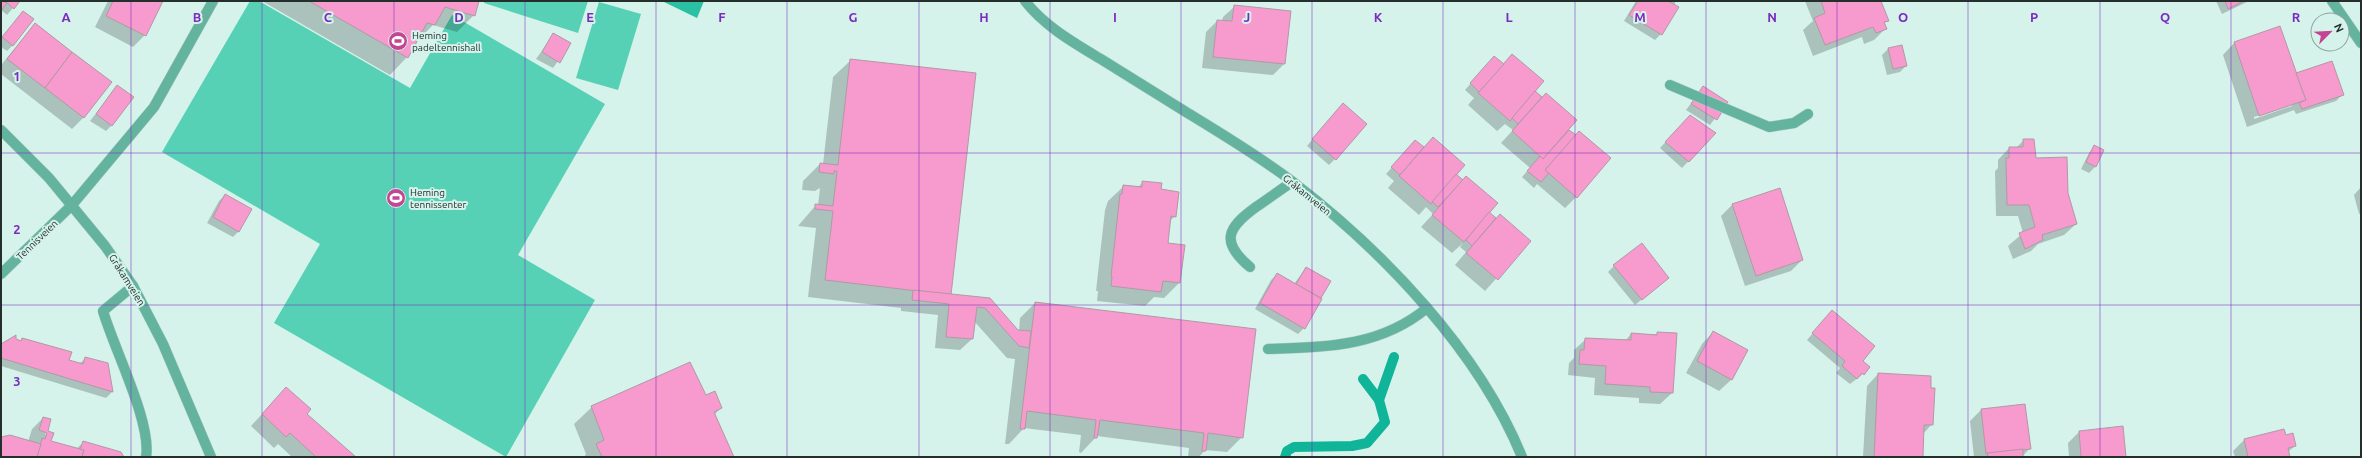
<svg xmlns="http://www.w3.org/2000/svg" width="2362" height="458" viewBox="0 0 2362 458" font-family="Ubuntu,sans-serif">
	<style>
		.green { fill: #57d1b6 }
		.forest { fill: #2ac0a4 }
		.shadow { fill: #0003; fill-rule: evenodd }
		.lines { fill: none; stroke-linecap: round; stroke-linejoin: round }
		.stream { stroke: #10b599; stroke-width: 10 }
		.building { fill: #f79acd; stroke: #b199a5 }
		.service-casing { stroke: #b5d0c8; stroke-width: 11 }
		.minor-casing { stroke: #b5d0c8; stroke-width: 11 }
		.tertiary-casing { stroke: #b5d0c8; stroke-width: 11 }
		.service { stroke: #63b39f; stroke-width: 10 }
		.minor { stroke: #63b39f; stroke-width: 10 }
		.tertiary { stroke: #63b39f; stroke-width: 10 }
		.grid { fill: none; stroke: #7b2cbf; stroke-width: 1; stroke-opacity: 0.55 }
		.labels { text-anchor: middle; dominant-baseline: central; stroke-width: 4; stroke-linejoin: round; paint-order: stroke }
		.poi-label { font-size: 10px; fill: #242f2c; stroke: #d5f3ea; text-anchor: start }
		.street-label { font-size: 10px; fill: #242f2c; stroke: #d5f3ea }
		.grid-label { font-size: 13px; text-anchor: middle; font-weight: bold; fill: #7b2cbf; stroke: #d5f3ea; stroke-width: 4; stroke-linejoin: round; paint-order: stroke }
	</style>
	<rect width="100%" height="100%" fill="#d5f3ea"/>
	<g class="green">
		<polygon points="250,1 259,1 410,88 452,15 605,104 518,255 595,300 506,457 274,323 320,244 162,152"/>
		<polygon points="484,1 588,1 578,33 484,3"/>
		<polygon points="599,2 641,14 618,90 576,78"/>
	</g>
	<polygon class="forest" points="662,1 704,1 697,18"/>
	<g class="shadow">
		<polygon points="1,1 19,1 7,15 1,10"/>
		<polygon points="108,1 161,1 145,35 133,47 95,27"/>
		<polygon points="262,1 478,1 474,15 457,32 433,25 416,42 407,57 390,75"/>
		<polygon points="1636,1 1676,1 1661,34 1655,40 1624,21"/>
		<polygon points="1805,1 1880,1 1888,20 1884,24 1886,28 1874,40 1864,44 1862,37 1813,56 1803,30 1813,21"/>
		<polygon points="2216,1 2249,1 2222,14"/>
		<polygon points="1235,6 1284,64 1273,75 1202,68 1206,32 1217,21 1222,21 1223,17"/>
		<polygon points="23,12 13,45 7,51 1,47 1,39"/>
		<polygon points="35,24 84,117 72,129 1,74 1,65"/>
		<path d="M2280 28 2296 75 2342 95 2336 101 2296 114 2294 110 2247 127 2223 55 2234 43ZM2292 104V106L2254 119V117Z"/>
		<polygon points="554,34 570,44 553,68 536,59"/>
		<polygon points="1901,46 1906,66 1900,72 1887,75 1882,55 1888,49"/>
		<polygon points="851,60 950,295 989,299 1019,332 1020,318 1035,303 1242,437 1227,452 1205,450 1199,457 1188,457 1189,448 1097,436 1081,453 1079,452 1081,435 1024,428 1009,444 1005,444 1015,359 1007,358 974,321 972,339 960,350 935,348 938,315 901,311 901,308 808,297 816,228 798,226 816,205 818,206 820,188 815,191 802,190 803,181 820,164 823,164 833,77"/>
		<polygon points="1488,63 1530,95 1535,93 1541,98 1546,94 1567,130 1575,136 1576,197 1565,208 1537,184 1534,188 1522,177 1530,168 1501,143 1513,130 1505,124 1497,131 1468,105 1474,98 1465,90"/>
		<polygon points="1703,87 1727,102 1710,125 1686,110"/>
		<polygon points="112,93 112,125 106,131 90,121"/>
		<polygon points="1337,110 1335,159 1329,165 1307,146"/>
		<polygon points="1684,122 1715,133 1682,168 1660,148"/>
		<polygon points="2024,140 2035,159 2067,193 2076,224 2064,235 2038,244 2031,251 2013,259 2008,246 2023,233 2018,216 1996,216 1995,171 1998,168 1998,160 2009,148 2016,148"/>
		<polygon points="1415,141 1488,212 1530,241 1485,291 1455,265 1466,252 1460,247 1463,243 1452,253 1421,227 1433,214 1426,207 1419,215 1388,188 1394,181 1386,174"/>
		<polygon points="2095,146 2103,151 2095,167 2089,173 2081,169 2089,153"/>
		<polygon points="1143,182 1160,190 1175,216 1170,221 1167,244 1183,246 1179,283 1164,298 1154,297 1145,306 1097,301 1098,291 1096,291 1105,210 1108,201 1124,186 1137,188"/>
		<polygon points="2361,187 2361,213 2359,214 2354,195"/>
		<polygon points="225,195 239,231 233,237 207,223 219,201"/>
		<polygon points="1733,204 1802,260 1791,271 1745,286 1721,216"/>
		<polygon points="1614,266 1668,278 1635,305 1608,272"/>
		<polygon points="1306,268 1330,282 1304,328 1298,334 1255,309 1271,280 1277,274 1294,284"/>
		<polygon points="1832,311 1861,361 1863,374 1850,384 1836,373 1840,368 1807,340"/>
		<polygon points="1713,332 1747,351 1731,380 1719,391 1686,373 1702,344"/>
		<polygon points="1631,334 1676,334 1672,393 1660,404 1639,403 1639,398 1594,395 1595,378 1568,375 1569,363 1574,358 1574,350 1586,339 1625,341"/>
		<polygon points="22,339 79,364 86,358 107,364 112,392 106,398 1,366 1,345 15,340 20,342"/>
		<polygon points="1878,374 1932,424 1923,434 1922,457 1863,457 1867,386"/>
		<polygon points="706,396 721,408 714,415 733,457 584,457 586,454 574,424 592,407"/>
		<polygon points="275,400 306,414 354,457 292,457 278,444 274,448 251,426"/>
		<polygon points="2025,405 2030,448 2022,457 1974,457 1970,421 1981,410"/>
		<polygon points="43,418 50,420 45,435 48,432 50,441 76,449 84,442 123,457 1,457 1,438 28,442 32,429"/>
		<polygon points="2079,432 2125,457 2069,457 2068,443"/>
		<polygon points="2285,436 2295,446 2288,452 2289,457 2235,457 2233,451 2245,439"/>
	</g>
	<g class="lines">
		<g class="stream">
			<polyline points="1363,379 1379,400"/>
			<polyline points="1285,457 1287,451 1294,447 1352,446 1367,443 1385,422 1379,400 1394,357"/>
		</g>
	</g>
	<g class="building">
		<polygon points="1,1 7,3 1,11"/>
		<polygon points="5,1 20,1 14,9"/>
		<polygon points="113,1 163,1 146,36 106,16"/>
		<polygon points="309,1 479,1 475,16 445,7 435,25 427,23 408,58"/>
		<polygon points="1638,1 1668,1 1679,7 1662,35 1629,15"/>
		<polygon points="1821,1 1881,1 1889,21 1884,22 1887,29 1876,33 1873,27 1825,45 1814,18 1825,13"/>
		<polygon points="2225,1 2244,1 2228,9"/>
		<polygon points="1234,5 1291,11 1285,64 1213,57 1217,20 1232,21"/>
		<polygon points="23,11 34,19 13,46 2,37"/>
		<polygon points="35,23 72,52 45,88 7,59"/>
		<polygon points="2280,26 2306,100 2259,116 2234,42"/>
		<polygon points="553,33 571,43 560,63 542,52"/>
		<polygon points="1902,45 1907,66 1893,69 1888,48"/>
		<polygon points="72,52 112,82 84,118 45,88"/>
		<polygon points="1512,54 1544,81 1510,121 1478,93"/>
		<polygon points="1494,56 1504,64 1479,92 1470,83"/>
		<polygon points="850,59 976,73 951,295 825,280 833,211 815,209 815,204 833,206 837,171 834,171 834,174 819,172 820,163 838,165"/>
		<polygon points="2332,61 2344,95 2302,109 2299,103 2306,100 2296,73"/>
		<polygon points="117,85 134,97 112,126 96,114"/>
		<polygon points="1703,86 1728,102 1717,120 1691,104"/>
		<polygon points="1535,91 1542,97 1518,124 1512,118"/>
		<polygon points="1546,93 1577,120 1543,159 1512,131"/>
		<polygon points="1343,103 1367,124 1336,160 1312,139"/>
		<polygon points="1690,115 1716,133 1689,162 1665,142"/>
		<polygon points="1569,130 1576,135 1545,170 1549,173 1541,182 1527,171 1540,156 1543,159"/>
		<polygon points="1579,131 1611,158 1577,198 1545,170"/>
		<polygon points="1433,137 1465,165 1431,204 1399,176"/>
		<polygon points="2023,139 2034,139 2036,158 2067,157 2068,193 2077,224 2042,235 2043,240 2025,249 2019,233 2035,227 2029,205 2007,205 2006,158 2009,158 2009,147 2023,147"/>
		<polygon points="1415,140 1424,147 1400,175 1391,167"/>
		<polygon points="2094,145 2104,150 2096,167 2086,162"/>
		<polygon points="1456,174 1463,180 1438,207 1432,202"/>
		<polygon points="1466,176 1498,203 1464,242 1432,215"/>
		<polygon points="1142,181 1162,183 1161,189 1179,192 1176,217 1171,216 1168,243 1185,245 1180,283 1163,281 1161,292 1111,286 1112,276 1111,276 1120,194 1122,194 1123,185 1142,187"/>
		<polygon points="1780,188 1803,260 1756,276 1732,204"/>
		<polygon points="225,194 252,209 239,232 213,217"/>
		<polygon points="1489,212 1496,218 1472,246 1466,240"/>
		<polygon points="1500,214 1531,241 1498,280 1466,253"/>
		<polygon points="1642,243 1669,278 1642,300 1613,265"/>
		<polygon points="1306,267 1331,281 1321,298 1296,284"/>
		<polygon points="1277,273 1322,299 1305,329 1260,303"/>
		<polygon points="913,290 990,298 1018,330 1031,331 1029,348 1019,346 985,308 977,307 973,339 946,337 949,304 912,300"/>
		<polygon points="1035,302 1256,329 1243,438 1208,433 1206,451 1202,451 1204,433 1100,420 1097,438 1094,438 1096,420 1027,411 1025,429 1020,429"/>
		<polygon points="1832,310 1875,346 1863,361 1870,367 1864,375 1862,373 1857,379 1842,366 1845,361 1812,333"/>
		<polygon points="1713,331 1748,350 1732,380 1697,361"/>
		<polygon points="1657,332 1677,333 1673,393 1650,392 1650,387 1605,384 1606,366 1579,364 1580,350 1584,350 1585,338 1631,340 1631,333 1657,335"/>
		<polygon points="16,335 16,339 21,341 22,338 72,352 69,360 83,364 85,357 108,363 113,392 1,358 1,344"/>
		<polygon points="690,362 706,395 715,391 722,408 714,412 734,457 602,457 596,444 604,440 591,406"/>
		<polygon points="1878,373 1931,376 1931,388 1935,388 1933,425 1924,425 1923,457 1874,457"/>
		<polygon points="286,387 311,409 307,414 356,457 316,457 290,433 286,437 262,414"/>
		<polygon points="2025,404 2031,449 1986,454 1981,409"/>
		<polygon points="43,417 51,419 48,431 54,433 51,441 84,450 82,457 37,457 42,438 45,439 47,433 39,430"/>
		<polygon points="2123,426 2126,457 2081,457 2079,431"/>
		<polygon points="2284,429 2286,435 2293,433 2296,446 2288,448 2290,457 2248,457 2244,439"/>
		<polygon points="10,435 41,444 37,457 1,457 1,437"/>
		<polygon points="83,441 121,452 124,457 82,457 84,450 80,449"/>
		<polygon points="2023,449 2023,457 1988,457 1987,453"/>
	</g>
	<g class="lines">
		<defs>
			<g id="service">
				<polyline points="1670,85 1769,127 1794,123 1808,114"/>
				<polyline points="72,205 154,107 213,1"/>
				<path d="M1250 267C1220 242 1227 228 1256 207 1268 199 1280 190 1292 182"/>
				<path d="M133 286 103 311C114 349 152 423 146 457"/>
				<path d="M1268 349C1326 347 1380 347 1427 308"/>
			</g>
			<g id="minor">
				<polyline points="2332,1 2361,43"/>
				<polyline points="1,130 49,178 105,246 133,286 163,344 211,457"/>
				<polyline points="1,274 72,205"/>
			</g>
			<path id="tertiary" d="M1025 1C1045 27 1076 44 1104 61 1131 78 1159 95 1186 112 1222 134 1259 156 1293 182 1383 251 1479 351 1522 457"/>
		</defs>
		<use href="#service" class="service-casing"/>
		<use href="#minor" class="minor-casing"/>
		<use href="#tertiary" class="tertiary-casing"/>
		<use href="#service" class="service"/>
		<use href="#minor" class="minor"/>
		<use href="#tertiary" class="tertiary"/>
	</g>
	<path class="grid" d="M131 1V457M262 1V457M394 1V457M525 1V457M656 1V457M787 1V457M919 1V457M1050 1V457M1181 1V457M1312 1V457M1443 1V457M1575 1V457M1706 1V457M1837 1V457M1968 1V457M2100 1V457M2231 1V457M1 153H2361M1 305H2361"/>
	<defs>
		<symbol id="stadium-disc" viewBox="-11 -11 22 22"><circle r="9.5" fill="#c34593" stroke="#d5f3ea"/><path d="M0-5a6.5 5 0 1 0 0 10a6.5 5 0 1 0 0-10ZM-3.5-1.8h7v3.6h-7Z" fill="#fff"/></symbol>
	</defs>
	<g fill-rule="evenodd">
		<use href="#stadium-disc" x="387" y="30" width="22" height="22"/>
		<use href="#stadium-disc" x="385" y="187" width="22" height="22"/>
	</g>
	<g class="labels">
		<g class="poi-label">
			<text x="412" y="35">Heming<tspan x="412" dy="12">padeltennishall</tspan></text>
			<text x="410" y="192">Heming<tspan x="410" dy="12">tennissenter</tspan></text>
		</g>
		<g class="street-label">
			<text transform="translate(1307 195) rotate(39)">Gråkamveien</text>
			<text transform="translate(37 240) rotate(-44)">Tennisveien</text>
			<text transform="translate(127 280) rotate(58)">Gråkamveien</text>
		</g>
	</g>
	<g class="grid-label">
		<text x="66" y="22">A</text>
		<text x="197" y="22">B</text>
		<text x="328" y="22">C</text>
		<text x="459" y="22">D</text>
		<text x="590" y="22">E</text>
		<text x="722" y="22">F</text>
		<text x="853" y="22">G</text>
		<text x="984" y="22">H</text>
		<text x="1115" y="22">I</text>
		<text x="1247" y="22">J</text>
		<text x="1378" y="22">K</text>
		<text x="1509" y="22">L</text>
		<text x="1640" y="22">M</text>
		<text x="1772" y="22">N</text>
		<text x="1903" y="22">O</text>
		<text x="2034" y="22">P</text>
		<text x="2165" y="22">Q</text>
		<text x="2296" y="22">R</text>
		<text x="17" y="81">1</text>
		<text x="17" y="234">2</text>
		<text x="17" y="386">3</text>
	</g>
	<rect width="2362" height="458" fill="none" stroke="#242f2c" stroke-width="4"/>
	<g transform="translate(2330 32) rotate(66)"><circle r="19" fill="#d5f3ea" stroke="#8ea59e"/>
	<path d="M0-3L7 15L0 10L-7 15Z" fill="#c34593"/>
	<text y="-6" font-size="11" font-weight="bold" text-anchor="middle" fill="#242f2c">N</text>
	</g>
</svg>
